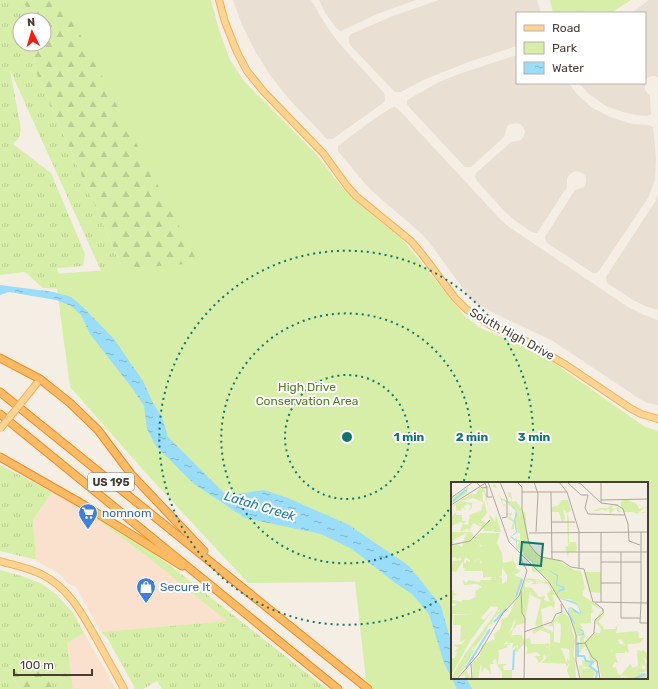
<svg xmlns="http://www.w3.org/2000/svg" width="658" height="689" viewBox="0 0 658 689" font-family="Rubik,sans-serif">
	<style>
		.residential { fill: #e9dfd2 }
		.commercial { fill: #f9e1cd }
		.grass { fill: url(#grass-tufts) }
		.forest { fill: url(#forest-firs) }
		.park { fill: #d7eea9; fill-rule: evenodd }
		.water { fill: url(#water-ripples) }
		.lines { fill: none; stroke-linecap: round; stroke-linejoin: round }
		.major-casing { stroke: #f1b056; stroke-width: 8 }
		.highway-casing { stroke: #ef8c24; stroke-width: 9 }
		.major { stroke: #ffd493; stroke-width: 6 }
		.highway { stroke: #ffba65; stroke-width: 7 }
		.major-bridge-casing { stroke: #f1b056; stroke-width: 8; stroke-linecap: butt }
		.major-bridge { stroke: #ffd493; stroke-width: 6 }
		.ring { fill: none; stroke: #0f766e; stroke-width: 2; stroke-dasharray: 2 4 }
		.labels { text-anchor: middle; dominant-baseline: central; stroke-width: 4; stroke-linejoin: round; paint-order: stroke }
		.shield { fill: #fff; stroke: #7f7771; stroke-width: 1 }
		.shield-label { font-size: 11px; font-weight: bold; fill: #483d34 }
		.street-label { font-size: 12px; fill: #483d34; stroke: #fff }
		.park-label { font-size: 12px; fill: #508020; stroke: #fff }
		.shop-label { font-size: 12px; fill: #366cbe; stroke: #fff; text-anchor: start }
		.water-label { font-size: 13px; font-style: italic; fill: #1f7ca6; stroke: #fff }
		.inset-river { fill: none; stroke: #9addf8; stroke-width: 2 }
		.inset-road { fill: none; stroke: #afa79e; stroke-width: 1 }
		.view { fill: #0f766e; fill-opacity: 0.15; stroke: #0f766e; stroke-width: 2 }
		.inset-edge { fill: none; stroke: #483d34; stroke-width: 2 }
		.centre { fill: #0f766e; stroke: #fff; stroke-width: 2 }
		.ring-label { font-size: 12px; text-anchor: middle; font-weight: bold; fill: #0f766e; stroke: #fff; stroke-width: 4; stroke-linejoin: round; paint-order: stroke }
	</style>
	<defs>
		<pattern id="grass-tufts" width="24" height="20" patternUnits="userSpaceOnUse"><rect width="24" height="20" fill="#d7eea9"/><path d="M3 7l-1-3M5 7V3M7 7l1-3M15 17l-1-3M17 17v-4M19 17l1-3" fill="none" stroke="#bacd92"/></pattern>
		<pattern id="forest-firs" width="22" height="20" patternUnits="userSpaceOnUse"><rect width="22" height="20" fill="#d7eea9"/><path d="M5 1l3.5 6h-7zM16 11l3.5 6h-7z" fill="#bacd92"/></pattern>
		<pattern id="water-ripples" width="26" height="14" patternUnits="userSpaceOnUse"><rect width="26" height="14" fill="#9addf8"/><path d="M2 4q2-2 4 0t4 0M15 11q2-2 4 0t4 0" fill="none" stroke="#80b4ca"/></pattern>
	</defs>
	<rect width="100%" height="100%" fill="#f4eee5"/>
	<g class="residential">
		<polygon points="233,0 311,0 327,27 338,42 384,93 385,98 385,100 383,103 334,138 332,139 327,139 289,99 270,75 255,51 242,25"/>
		<polygon points="319,0 416,0 377,14 341,31 337,29 326,14"/>
		<polygon points="439,0 537,0 541,13 517,13 517,46 471,61 423,80 401,92 395,92 393,90 350,45 349,42 349,37 351,34 393,16"/>
		<polygon points="649,0 658,0 658,77 655,76 651,76 647,78 645,82 645,13 632,13"/>
		<polygon points="517,55 517,83 569,83 576,93 591,107 610,117 632,124 649,125 653,127 656,159 655,180 648,198 599,271 597,273 593,273 547,243 545,239 545,237 575,190 584,187 586,182 586,177 583,173 577,171 573,172 569,175 567,179 567,187 537,233 535,233 532,232 517,222 504,211 478,182 475,177 476,173 511,142 517,141 521,140 524,136 525,131 523,127 520,124 517,123 510,124 507,126 504,137 471,167 465,167 408,106 407,104 407,101 409,99 441,81 462,73"/>
		<polygon points="579,83 645,83 645,90 650,96 651,114 647,116 636,115 623,112 606,106 589,94"/>
		<polygon points="394,107 398,109 500,219 509,227 521,235 628,307 644,315 658,320 658,405 648,403 640,399 553,341 494,313 476,303 470,298 429,242 422,234 380,198 367,186 338,151 338,146 367,124 391,108"/>
		<polygon points="658,195 658,310 645,306 633,300 607,283 606,279 606,277 655,202"/>
	</g>
	<g class="commercial">
		<polygon points="52,492 89,513 149,558 228,621 101,632 76,587 67,583 60,574 36,561 33,520"/>
		<polygon points="84,633 116,689 73,689 67,643"/>
	</g>
	<g class="grass">
		<polygon points="0,0 21,0 28,9 29,20 20,20 20,44 32,44 36,72 140,308 462,316 647,483 452,483 121,315 10,70 21,129 19,138 13,144 51,173 85,254 83,266 57,268 64,289 43,288 25,272 0,275"/>
		<polygon points="0,465 52,492 33,520 36,559 33,559 0,551"/>
		<polygon points="89,513 135,540 167,563 327,689 162,689 157,681 143,689 134,689 134,686 107,638 101,632 227,621 149,558"/>
		<polygon points="0,570 25,577 42,584 57,595 74,614 84,633 67,643 73,689 53,689 47,678 45,663 8,669 20,689 0,689"/>
	</g>
	<g class="forest">
		<polygon points="21,0 115,0 246,248 140,308 36,72 32,44 44,44 44,20 29,20 28,9"/>
		<polygon points="38,658 45,663 47,678 53,689 20,689 8,669 10,662"/>
	</g>
	<g class="park">
		<path d="M65 0H211L219 30 230 60 244 81 316 154 345 191 402 239 464 315 480 328 529 349 554 363 645 427 658 431V689H367L355 582 248 583 144 471 70 387 55 274 198 263 65 5ZM452 483H647V678H452Z"/>
		<polygon points="550,0 631,0 611,13 553,13"/>
	</g>
	<polygon class="water" points="0,285 54,292 71,297 83,307 114,339 143,381 153,403 162,417 168,437 224,493 232,495 264,490 288,498 349,525 409,566 441,606 452,645 452,678 466,678 472,689 457,689 444,663 429,614 412,594 395,583 352,549 321,534 245,518 194,484 156,446 147,429 144,406 132,388 90,334 81,315 71,306 56,300 9,292 0,295"/>
	<g class="lines">
		<defs>
			<g id="major">
				<polyline points="219,0 225,22 237,52 247,71 264,92 323,153 347,186 356,196 411,241 422,254 455,298 466,309 490,325 527,342 566,365 630,408 641,414 658,419"/>
				<polyline points="30,392 40,379"/>
				<path d="M0 561C13 565 28 568 41 574 69 588 81 612 96 638 105 655 115 672 124 689"/>
			</g>
			<g id="highway">
				<polyline points="0,358 40,379 70,403 98,430 131,474 204,551"/>
				<polyline points="0,392 368,689"/>
				<polyline points="0,414 338,689"/>
				<polyline points="0,457 84,505 182,566"/>
			</g>
		</defs>
		<use href="#major" class="major-casing"/>
		<use href="#highway" class="highway-casing"/>
		<use href="#major" class="major"/>
		<use href="#highway" class="highway"/>
		<defs>
			<polyline id="major-bridge" points="0,429 30,392"/>
		</defs>
		<use href="#major-bridge" class="major-bridge-casing"/>
		<use href="#major-bridge" class="major-bridge"/>
	</g>
	<g class="ring">
		<circle cx="347" cy="437" r="62"/>
		<path d="M452 505A125 125 0 1 1 463 483"/>
		<path d="M452 592A187 187 0 1 1 528 482"/>
	</g>
	<defs>
		<symbol id="supermarket-pin" viewBox="-11 -11 22 30"><path d="M0 17L-7.5 6A9.5 9.5 0 1 1 7.5 6Z" fill="#3f7fe0" stroke="#fff"/><path d="M-6-5.5h2.5l.6 2H6L4.5 2H-2.5L-4.4-4H-6ZM-1.5 3.2a1.3 1.3 0 1 0 .1 0ZM3 3.2a1.3 1.3 0 1 0 .1 0Z" fill="#fff"/></symbol>
		<symbol id="shop-pin" viewBox="-11 -11 22 30"><path d="M0 17L-7.5 6A9.5 9.5 0 1 1 7.5 6Z" fill="#3f7fe0" stroke="#fff"/><path d="M-5-2.5h2.3a2.7 3.5 0 0 1 5.4 0H5L5.5 6h-11ZM-1.5-2.5h3a1.5 2.3 0 0 0-3 0Z" fill="#fff"/></symbol>
	</defs>
	<g fill-rule="evenodd">
		<use href="#supermarket-pin" x="77" y="502" width="22" height="30"/>
		<use href="#shop-pin" x="135" y="576" width="22" height="30"/>
	</g>
	<g class="labels">
		<rect class="shield" x="88" y="473" width="46" height="18" rx="3"/>
		<g class="shield-label">
			<text x="111" y="482">US 195</text>
		</g>
		<g class="street-label">
			<text transform="translate(512 334) rotate(29)">South High Drive</text>
		</g>
		<g class="park-label">
			<text x="307" y="387">High Drive<tspan x="307" dy="14">Conservation Area</tspan></text>
		</g>
		<g class="shop-label">
			<text x="102" y="513">nomnom</text>
			<text x="160" y="587">Secure It</text>
		</g>
		<g class="water-label">
			<text transform="translate(260 506) rotate(17)">Latah Creek</text>
		</g>
	</g>
	<g transform="translate(451 482)">
		<rect width="197" height="197" fill="#f4eee5"/>
		<path d="M44 2 50 16 61 20 56 10 60 11 61 19 68 25 72 35 71 43 76 42 71 44V49L76 51 71 53 75 70 81 74 77 65 91 76V81L117 95 123 101 131 121H140V118L142 121H131L120 100V114L123 118 106 116 99 100 87 89H97L107 96 113 95 99 86 88 88 96 84 65 66 68 60 64 58 66 54V58H69V50L71 49 68 29V45L66 42V50L63 38V47L60 48 62 40 56 36 59 34 56 31H61L59 35 62 38 66 33 64 28 51 17 52 22 56 23 52 24 46 7 41 4ZM33 18 36 31 30 38 31 42 19 39 18 34 22 37 31 29ZM32 62 40 93 32 96V90H37L31 87 30 89H12L15 87 12 86V79L15 82V78L22 82 28 76 30 83 32 71 28 68 30 71 21 77 20 72 23 73V71H17L19 69 16 67 20 69 26 64 28 66ZM133 90H150V111L138 110ZM3 103 2 111 7 113H2V118L11 120V118H19V122L25 127 23 130 19 128 20 132H2V141L0 125 6 123 2 121 0 124V108L2 109ZM116 134 119 161H110V135ZM62 147 60 155 52 163 56 162 57 165 43 170 46 174H42V170ZM166 157 168 160 163 163 167 161 173 164 176 161 178 171 174 169V171H165L164 175 159 165 160 161ZM98 161 99 164 94 166H99L97 173 99 181H91L96 175 90 171V169H85L90 163ZM191 167 197 172V180L192 174 195 182 189 180 192 183 186 192 169 197 189 185 181 186 187 184 186 168 191 169Z" fill="#d7eea9"/>
		<path d="M28 6 34 8 39 32 44 40 45 32 50 50H43L42 46V49H32L33 45 28 48 30 45 22 41 18 50 15 43 16 46 13 49H9L12 42 10 40 0 44 1 34 5 30V33H11V39H15L12 42 17 43 18 37 21 39 18 33 30 29 32 20 22 16 11 19 21 21V26L18 28 20 24 17 22 13 24 14 28 10 25 11 28 5 29V23L1 24 20 12H25ZM31 10H33L40 35 38 33 39 38 35 41 31 39 30 43 22 37 33 30ZM177 18 186 22 188 27 197 24V30L191 31 190 30H196L197 26 194 25 186 32 184 30 185 32 182 30 183 23 173 29 170 26 163 23 161 24 162 27 167 25 170 30H167L165 26 159 32 158 27 154 29 151 27 147 29H141L150 26H157L160 23 166 22 170 25V20ZM65 19 70 26 82 72 109 79 112 84 115 83 123 88 130 89 134 105 131 113 153 128V133L147 140 153 145 152 147H164L167 142 165 151 187 149 188 156H193L189 161 170 163 173 161 170 157 160 161V169L164 172 167 181 164 180 161 185 165 186 167 192 170 193 179 182 182 186 189 184 178 193 171 194 169 197H151L147 181 139 178 137 167 135 169H133L136 167 134 163 128 172 129 155 135 150 132 161 143 151H149L150 147 144 139 150 129V134L152 132 151 128 140 122V127L143 129 140 131V141H128L132 146H127L122 129 129 132 130 129 119 115 120 101 115 99 118 97H110V99L106 101 108 95 72 69 71 53 76 51H66L64 38 67 33 68 40V33L72 39 68 26 62 20ZM0 50H21L23 56 29 51H49L46 61 51 71 52 81 61 79V70L62 80 66 83 64 86 70 89 63 93 71 96 65 117 43 136 41 142 38 143 35 150 23 167 21 168 24 164 22 165 20 168H23L12 188 4 197 0 196 14 172 47 128 46 125 40 124 30 136 33 138 42 128 19 159 0 194V176H4L6 170H2L3 173 1 167 2 170 8 166 2 163 11 162 15 157 9 160 10 143H2L3 133 20 132 19 128 24 129 18 122 19 118 26 114 22 113H25L24 109 31 105 26 102 13 103 12 98 15 101 18 98 28 100 30 98H42L39 97 41 95H32L36 92 40 93 32 62 28 64 31 66 32 78 29 79 28 76 23 80 25 81 19 83V78L15 75 5 90 0 89 2 79 11 78 9 75 6 78 4 75 0 76ZM15 51 11 65 6 62 2 64 3 60 1 59ZM51 85 56 93V99L51 102V96L48 95 51 93ZM75 96 96 99 95 100 90 98 82 99 98 100 104 113H101L104 121 103 126 100 124 90 127 92 145 102 150V144H93L98 143 111 130 118 135 124 159 122 174 124 176 125 197H119L116 188 119 181 115 185V182L99 181 97 172 99 166 94 167 99 164V152L89 148 83 152 81 149 90 143 84 144 90 118 80 113 79 109 74 141 66 143 62 148 65 135 58 151 61 149V153L59 152 56 156 63 153H70L73 158 79 156 80 162H93L85 169 93 167 92 178 88 181 84 174H90L86 170 75 172 77 166 72 163 66 170 62 168 65 165 67 166V163L61 166 62 161H57L59 163H57L56 157 45 168 48 170 47 182H56L52 184 53 188H61V197H51V190L46 183H48L46 182 45 177 41 179 43 182H39L40 192 34 185 31 191 30 181 27 197H14V193L10 194 15 187 18 194 22 196 21 181 29 174 31 163 44 157 43 152 49 147 51 137 57 135ZM75 97 83 100 80 102H90L85 101V100L97 102 100 108 96 112 99 120 93 118 94 114 88 115 81 106 74 105V99L79 100ZM110 135 116 136 119 161H110ZM106 139 110 143 109 161 103 160V142ZM110 166 118 167 119 179 116 176V181ZM131 178 141 180 139 184 144 191 142 196 130 197 128 183 133 185 131 187 139 186 132 184ZM189 180 197 182V189L189 191H195L197 197H172L187 191 185 188 191 186 193 188 195 185Z" fill="#d7eea9" fill-rule="evenodd"/>
		<path d="M27 5 16 7V11L0 22V16L16 6 27 5 32 7 36 5V7L30 8ZM171 17H177L189 30H173L170 25ZM110 18H117L120 29 116 31 118 37V64L119 60H125L126 67 124 70H118L117 75 114 65 117 64 116 31 112 27 114 37 111 40 108 30H100L101 25 108 23ZM72 30H74L78 63 91 76 110 80 121 89H130V120L140 121 142 131H140V141L127 142 133 150 127 154V162L117 127 120 125 123 129 129 131 130 121 121 120 123 116 120 114 121 102 117 95 107 96 97 89 81 90V80L72 73V69H76L73 61ZM31 51H41V79L51 80V90H31Z" fill="#d7eea9"/>
		<path d="M44 0 50 17 58 20 62 24 65 28 66 33 64 38 66 50 63 53 60 54 66 59 65 66 72 70 82 79 87 88 95 87 107 93V95L106 103 112 104 114 106 113 108 107 110V116L121 119 125 121 127 123 130 130 129 132 123 130 120 125 117 127 118 131 125 143V146L132 148 133 150V153L127 154V161V154L133 150 125 146V143L122 140 117 131V126L120 125 129 131 127 123 107 116 106 110 108 108 113 106 105 103 106 94 95 87 88 89 84 85 82 80 72 70 65 66V59L59 55 65 50 63 39 65 29 60 22 50 17Z" fill="#9addf8"/>
		<path class="inset-river" d="M2 19 16 7M65 115 71 97M43 140 55 127M127 160V174H133L135 179 142 180 139 184 146 190 145 197M15 186 39 147M62 188 63 168M183 197 194 192"/>
		<path class="inset-road" d="M25 0 31 6 36 5M33 0 36 5V15H41M37 0 58 60 98 100 119 135 125 153V179L129 197M49 0 56 17V35L51 36M66 0 71 5V27L78 62 85 71 90 75 111 79 120 85 133 87 142 120 197 121M83 0 87 12 85 50M108 0 116 10 128 49V87M116 0 130 13H137L134 26 137 32 174 33M125 0 130 2 150 21M150 0V21L166 23 172 27 177 42 178 59 189 63M71 10H116M100 10 101 77M0 16 22 0M150 18 197 17M0 23 36 0M100 40H124M150 50V120M190 50V121M78 51 197 50M0 63 19 59 39 38M100 70H197M170 70V136H189M150 80H190M150 101H170M70 109 71 131 74 136 73 197M190 121 189 141H197M73 150 101 140 105 132 111 130 110 122M134 161 141 175 146 179 149 197M125 162 134 161 143 151 144 138 152 131V127L144 121M20 182 21 197M6 197 27 173 52 131 68 114 76 89 69 75"/>
		<path class="view" d="M71 60 92 62 90 84 69 82Z"/>
		<rect width="197" height="197" class="inset-edge"/>
	</g>
	<circle cx="347" cy="437" r="6" class="centre"/>
	<g class="ring-label">
		<text x="409" y="441">1 min</text>
		<text x="472" y="441">2 min</text>
		<text x="534" y="441">3 min</text>
	</g>
	<rect x="516" y="12" width="130" height="72" fill="#ffffff" stroke="#b6b1ae"/>
	<rect x="524" y="25" width="20" height="6" fill="#ffd493" stroke="#b6b1ae"/>
	<text x="552" y="32" font-size="12" fill="#483d34">Road</text>
	<rect x="524" y="42" width="20" height="12" fill="#d7eea9" stroke="#b6b1ae"/>
	<text x="552" y="52" font-size="12" fill="#483d34">Park</text>
	<rect x="524" y="62" width="20" height="12" fill="url(#water-ripples)" stroke="#b6b1ae"/>
	<text x="552" y="72" font-size="12" fill="#483d34">Water</text>
	<g transform="translate(32 32) rotate(355)"><circle r="19" fill="#ffffff" stroke="#b6b1ae"/>
	<path d="M0-3L7 15L0 10L-7 15Z" fill="#ff1911"/>
	<text y="-6" font-size="11" font-weight="bold" text-anchor="middle" fill="#483d34">N</text>
	</g>
	<path d="M14 669v6h78v-6" fill="none" stroke="#483d34" stroke-width="2"/>
	<text x="20" y="669" font-size="12" fill="#483d34" stroke="#ffffff" stroke-width="3" paint-order="stroke">100 m</text>
</svg>
